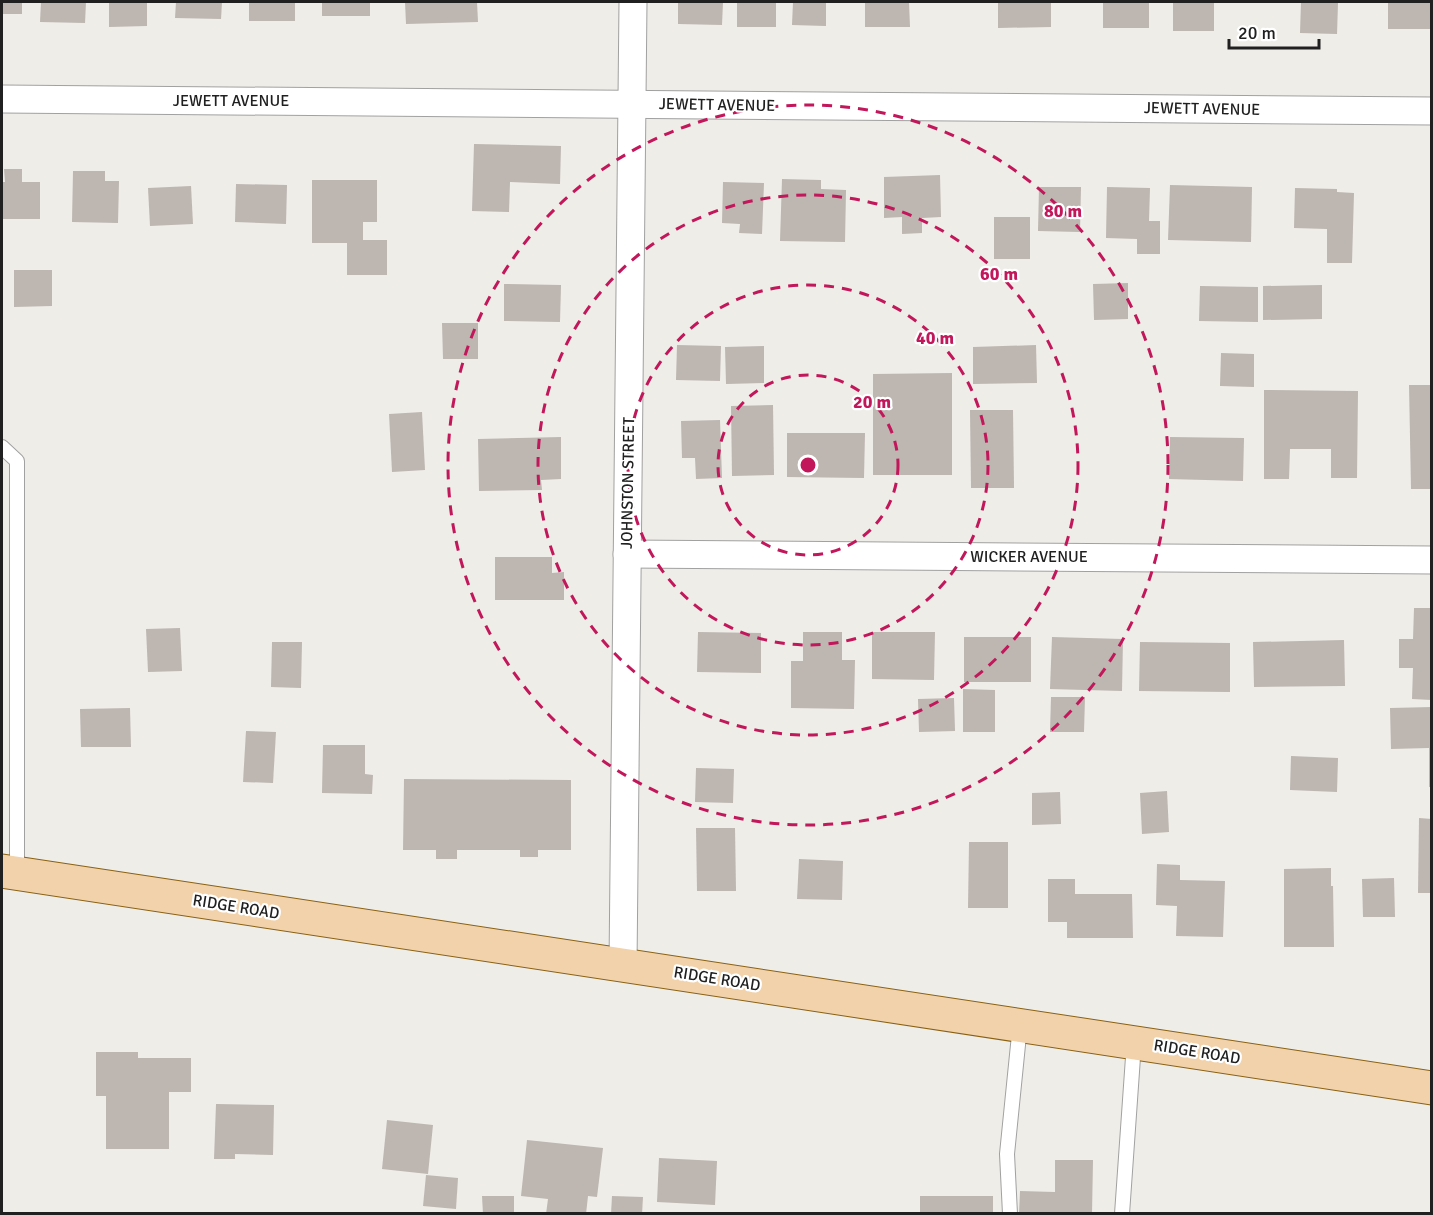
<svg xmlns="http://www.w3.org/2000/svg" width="1433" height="1215" viewBox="0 0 1433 1215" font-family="Signika,sans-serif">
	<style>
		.building { fill: #bdb6b1 }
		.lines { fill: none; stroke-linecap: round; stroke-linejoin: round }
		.service-casing { stroke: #a1a1a1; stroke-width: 16 }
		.minor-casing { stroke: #a1a1a1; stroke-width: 29 }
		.primary-casing { stroke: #8a6112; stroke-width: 35 }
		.service { stroke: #fff; stroke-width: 14 }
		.minor { stroke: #fff; stroke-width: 27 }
		.primary { stroke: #f1d2ab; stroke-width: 33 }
		.ring { fill: none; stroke: #c2185b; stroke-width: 3; stroke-dasharray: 10 8 }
		.labels { text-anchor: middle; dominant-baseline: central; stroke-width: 4.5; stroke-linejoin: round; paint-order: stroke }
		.street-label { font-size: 16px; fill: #202020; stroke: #fff }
		.centre { fill: #c2185b; stroke: #fff; stroke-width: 3 }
		.ring-label { font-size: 18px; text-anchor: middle; font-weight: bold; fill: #c2185b; stroke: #fff; stroke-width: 4.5; stroke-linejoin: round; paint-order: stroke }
	</style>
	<rect width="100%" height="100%" fill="#efede8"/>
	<g class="building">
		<rect x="2" y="2" width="20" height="12"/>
		<polygon points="41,2 86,2 85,23 40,22"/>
		<polygon points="109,2 147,2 147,26 109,27"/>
		<polygon points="176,2 222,2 221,19 175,18"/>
		<rect x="249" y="2" width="46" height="19"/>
		<rect x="322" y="2" width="48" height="14"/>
		<polygon points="405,2 477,2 478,22 406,24"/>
		<polygon points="678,2 723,2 722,25 678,24"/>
		<rect x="737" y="2" width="39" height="25"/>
		<polygon points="793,2 826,2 826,26 792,25"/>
		<polygon points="865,2 909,2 910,27 865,27"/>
		<polygon points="998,2 1051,2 1051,27 998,28"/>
		<rect x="1103" y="2" width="46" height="26"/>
		<rect x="1173" y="2" width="41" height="29"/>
		<polygon points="1301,2 1338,2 1337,34 1300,33"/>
		<rect x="1388" y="2" width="44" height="27"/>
		<polygon points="474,144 561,146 560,184 510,182 509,212 472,211"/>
		<polygon points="4,169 22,169 22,182 40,182 40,219 2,219 2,182 5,182"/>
		<polygon points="73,171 105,171 105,181 119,181 118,223 72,222"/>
		<polygon points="940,175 941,217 922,218 922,233 902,234 902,217 884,218 884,177"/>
		<polygon points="782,179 821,180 821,189 846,190 845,242 780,241"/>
		<polygon points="312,180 377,180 377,222 363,222 363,240 387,240 387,275 347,275 347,243 312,243"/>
		<polygon points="723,182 764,183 762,234 739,233 740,224 722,223"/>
		<polygon points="236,184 287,185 286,224 235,222"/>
		<polygon points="1170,185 1252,187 1251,242 1168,240"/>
		<polygon points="191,186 193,224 150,226 148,188"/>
		<polygon points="1039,187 1081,187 1080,232 1038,231"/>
		<polygon points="1107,187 1150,188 1149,221 1160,221 1160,254 1137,254 1137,239 1106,238"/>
		<polygon points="1295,188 1337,189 1337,192 1354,193 1352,263 1327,263 1327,229 1294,228"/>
		<rect x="994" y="217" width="36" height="42"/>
		<polygon points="14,270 52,270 52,306 14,307"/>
		<polygon points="1128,283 1128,319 1094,320 1093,284"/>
		<polygon points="504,284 561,285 560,322 504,321"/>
		<polygon points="1322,285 1322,319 1263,320 1263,286"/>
		<polygon points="1200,286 1258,287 1258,322 1199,321"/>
		<polygon points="442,323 478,323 478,359 443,359"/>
		<polygon points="677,345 721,346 720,381 676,380"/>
		<polygon points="1036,345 1037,383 973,384 973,347"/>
		<polygon points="764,346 764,383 726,384 725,347"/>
		<polygon points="1221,353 1254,354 1254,387 1220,386"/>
		<polygon points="952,373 952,475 873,475 873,374"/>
		<polygon points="1409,385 1432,385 1432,489 1411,489"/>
		<polygon points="1264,390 1358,391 1357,478 1331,478 1331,449 1290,449 1289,479 1264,479"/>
		<polygon points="773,405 774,475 732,476 731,406"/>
		<polygon points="970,410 1013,410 1014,488 971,488"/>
		<polygon points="422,412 425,470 392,472 389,414"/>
		<polygon points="720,420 722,478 696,479 695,458 682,458 681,421"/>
		<polygon points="787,433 865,433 864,478 787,477"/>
		<polygon points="561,437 561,479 541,480 542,490 479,491 478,439"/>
		<polygon points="1170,437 1244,438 1243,481 1169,479"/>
		<polygon points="495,557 552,557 552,573 564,572 564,600 495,600"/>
		<polygon points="1414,608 1432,608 1432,700 1412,699 1413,668 1399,668 1399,639 1413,639"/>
		<polygon points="180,628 182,671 148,672 146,629"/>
		<polygon points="698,632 761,633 761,673 697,672"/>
		<polygon points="803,632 842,632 842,660 855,660 854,709 791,708 791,661 803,661"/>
		<polygon points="872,632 935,632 934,680 872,679"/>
		<rect x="964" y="637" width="67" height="45"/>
		<polygon points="1052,637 1123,639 1122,691 1050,689"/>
		<polygon points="1344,640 1345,686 1254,687 1253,642"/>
		<polygon points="272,642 302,642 301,688 271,687"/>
		<polygon points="1140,642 1230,643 1230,692 1139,691"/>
		<polygon points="963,689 995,690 995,732 963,732"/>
		<polygon points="1051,697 1085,697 1084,732 1050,732"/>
		<polygon points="954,698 955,731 919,732 918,699"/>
		<polygon points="1432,707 1432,787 1429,787 1429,748 1391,749 1390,708"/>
		<polygon points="130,708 131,747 81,747 80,709"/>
		<polygon points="246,731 276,732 273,783 243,782"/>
		<polygon points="323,745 365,745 365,774 373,775 372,794 322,793"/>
		<polygon points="1291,756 1338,758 1337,792 1290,790"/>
		<polygon points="696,768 734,769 733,803 695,802"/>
		<polygon points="404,779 571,780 571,850 538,850 538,857 520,857 520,850 457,850 457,859 436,859 436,850 403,850"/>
		<polygon points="1167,791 1169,832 1142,834 1140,793"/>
		<polygon points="1060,792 1061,824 1032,825 1032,793"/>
		<polygon points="1419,818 1432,819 1432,893 1418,893"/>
		<polygon points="696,828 735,828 736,891 697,891"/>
		<polygon points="969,842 1008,842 1008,908 968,908"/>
		<polygon points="799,859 843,861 842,900 797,899"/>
		<polygon points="1157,864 1180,865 1180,880 1225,881 1223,937 1176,936 1177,906 1156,905"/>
		<polygon points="1331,868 1331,886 1333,886 1334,947 1284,947 1284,869"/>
		<polygon points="1394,878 1395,917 1363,917 1362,879"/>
		<polygon points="1048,879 1075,879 1075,894 1132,894 1133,938 1067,938 1067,922 1048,922"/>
		<polygon points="96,1052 138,1052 138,1058 191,1058 191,1092 169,1092 169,1149 106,1149 106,1096 96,1096"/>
		<polygon points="216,1104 274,1105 273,1155 235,1154 235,1159 214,1159"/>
		<polygon points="387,1120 433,1125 428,1174 382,1169"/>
		<polygon points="527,1140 603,1148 597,1197 588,1196 586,1214 546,1214 548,1199 521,1196"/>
		<polygon points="659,1158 717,1161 715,1205 657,1202"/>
		<polygon points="1055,1160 1093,1160 1092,1214 1019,1214 1020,1191 1055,1192"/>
		<polygon points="426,1175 458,1178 456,1209 423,1206"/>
		<polygon points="482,1196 514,1196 514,1214 483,1214"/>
		<polygon points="612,1196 643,1197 642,1214 611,1214"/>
		<rect x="920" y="1196" width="73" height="18"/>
	</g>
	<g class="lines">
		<defs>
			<g id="service">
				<polyline points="2,447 17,461 17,873"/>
				<polyline points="1010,1214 1007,1154 1020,1025"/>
				<polyline points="1122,1214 1134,1043"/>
			</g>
			<g id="minor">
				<polyline points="2,99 1432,111"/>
				<polyline points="627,554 1432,560"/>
				<polyline points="623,965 633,2"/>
			</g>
			<polyline id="primary" points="2,871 1432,1088"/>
		</defs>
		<use href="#service" class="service-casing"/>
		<use href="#minor" class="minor-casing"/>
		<use href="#primary" class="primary-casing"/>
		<use href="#service" class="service"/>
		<use href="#minor" class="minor"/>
		<use href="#primary" class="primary"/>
	</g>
	<g class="ring">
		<circle cx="808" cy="465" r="90"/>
		<circle cx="808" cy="465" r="180"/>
		<circle cx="808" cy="465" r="270"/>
		<circle cx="808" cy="465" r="360"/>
	</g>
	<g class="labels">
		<g class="street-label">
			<text x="231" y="101">JEWETT AVENUE</text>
			<text transform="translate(717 105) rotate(1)">JEWETT AVENUE</text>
			<text transform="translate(1202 109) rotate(1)">JEWETT AVENUE</text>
			<text transform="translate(628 483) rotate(-89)">JOHNSTON STREET</text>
			<text x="1029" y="557">WICKER AVENUE</text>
			<text transform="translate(236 907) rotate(9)">RIDGE ROAD</text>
			<text transform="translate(717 979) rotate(9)">RIDGE ROAD</text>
			<text transform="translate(1197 1052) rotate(9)">RIDGE ROAD</text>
		</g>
	</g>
	<circle cx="808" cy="465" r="9" class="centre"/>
	<g class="ring-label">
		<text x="1063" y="217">80 m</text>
		<text x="999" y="280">60 m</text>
		<text x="935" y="344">40 m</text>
		<text x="872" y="408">20 m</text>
	</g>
	<rect width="1433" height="1215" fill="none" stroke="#202020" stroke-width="6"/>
	<path d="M1229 39v9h90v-9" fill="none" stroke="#202020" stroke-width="3"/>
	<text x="1238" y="39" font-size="18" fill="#202020" stroke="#ffffff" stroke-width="4.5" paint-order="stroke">20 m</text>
</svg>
